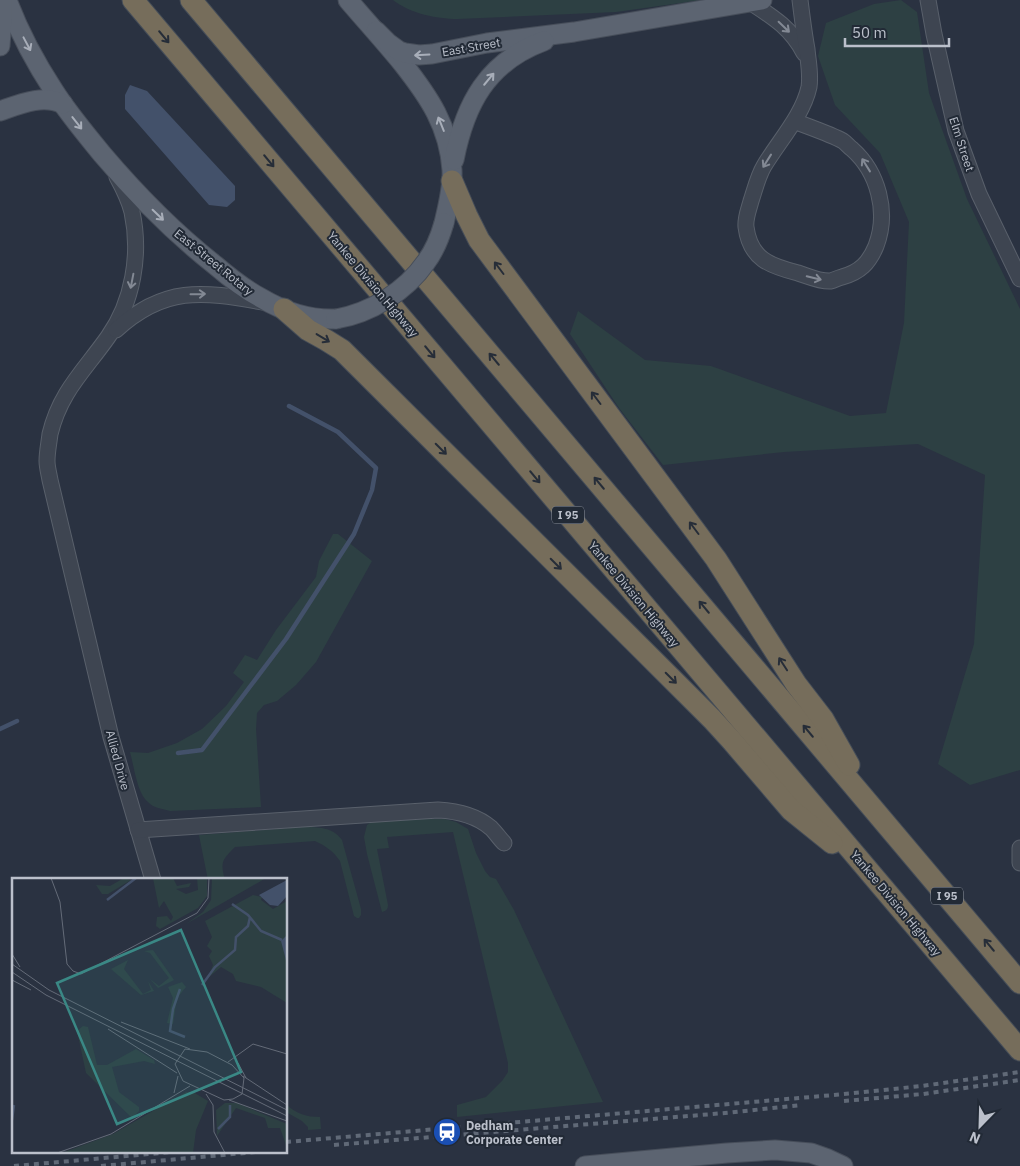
<svg xmlns="http://www.w3.org/2000/svg" width="1020" height="1166" viewBox="0 0 1020 1166" font-family="'IBM Plex Sans',sans-serif">
	<style>
		.green { fill: #2d4043 }
		.water { fill: #43516a }
		.lines { fill: none; stroke-linecap: round; stroke-linejoin: round }
		.stream { stroke: #43516a; stroke-width: 4.5 }
		.minor-casing { stroke: #59606b; stroke-width: 17 }
		.major-casing { stroke: #474e5a; stroke-width: 21 }
		.highway-casing { stroke: #454d58; stroke-width: 23 }
		.minor { stroke: #3e4551; stroke-width: 15 }
		.major { stroke: #5c6471; stroke-width: 19 }
		.highway { stroke: #766d5b; stroke-width: 21 }
		.rail { stroke: #606977; stroke-width: 4; stroke-dasharray: 5 5; stroke-linecap: butt }
		.major-bridge-casing { stroke: #474e5a; stroke-width: 21; stroke-linecap: butt }
		.major-bridge { stroke: #5c6471; stroke-width: 19 }
		.oneway { stroke: #838994 }
		.oneway2 { stroke: #262d38 }
		.oneway3 { stroke: #a8aeb9 }
		.labels { text-anchor: middle; dominant-baseline: central; stroke-width: 4; stroke-linejoin: round; paint-order: stroke }
		.shield { fill: #222a36; stroke: #8d939e; stroke-width: 1 }
		.shield-label { font-size: 11px; font-weight: bold; fill: #bbc0cb }
		.street-label { font-size: 12px; fill: #bbc0cb; stroke: #222a36 }
		.poi-label { font-size: 12px; font-weight: bold; fill: #bbc0cb; stroke: #222a36; text-anchor: start }
		.inset-river { fill: none; stroke: #43516a; stroke-width: 2.5 }
		.inset-road { fill: none; stroke: #646b78; stroke-width: 1 }
		.view { fill: #3a8885; fill-opacity: 0.15; stroke: #3a8885; stroke-width: 2.5 }
		.inset-edge { fill: none; stroke: #bbc0cb; stroke-width: 2.5 }
	</style>
	<rect width="100%" height="100%" fill="#2a3241"/>
	<g class="green">
		<path d="M393 0H702L616 12 457 19C437 19 409 13 393 0Z"/>
		<polygon points="901,0 917,12 929,93 967,199 1020,309 1020,770 970,785 938,764 974,644 985,475 918,444 784,452 663,465 619,408 570,334 578,311 645,360 711,366 850,416 886,413 904,323 909,222 880,153 835,105 818,56 826,23 874,4"/>
		<path d="M333 534H338L372 561 316 662 296 685 277 701 264 705 257 713 256 729 261 807 170 811C163 809 153 808 148 802 137 793 134 766 130 752L148 753 177 743 202 729 226 706 244 682 233 673 245 655 257 660 276 630 316 577 319 561Z"/>
		<path d="M419 819H445L456 822 468 829 476 853 485 871 490 877 496 879 514 910 603 1102 457 1117V1105L486 1097 502 1081 508 1072V1063L453 832 387 837 389 848 377 849 388 905C388 909 386 911 382 912L367 854 364 837 367 825 371 822Z"/>
		<path d="M303 827C318 827 333 827 342 840L361 909V915L359 918H357L354 916 340 861C333 851 326 846 315 841L235 847C222 860 220 862 225 880H208L199 835Z"/>
		<path d="M286 1104C296 1114 307 1117 320 1117L321 1129 308 1130V1127L302 1121 286 1112Z"/>
	</g>
	<polygon class="water" points="130,85 147,91 235,186 235,200 227,207 209,205 125,109 125,95"/>
	<g class="lines">
		<g class="stream">
			<polyline points="0,729 17,721"/>
			<polyline points="178,753 202,750 286,639 354,534 372,490 376,468 338,432 289,406"/>
		</g>
		<defs>
			<g id="minor">
				<polyline points="928,0 934,34 956,131 979,194 1020,279"/>
				<path d="M750 2C773 17 791 28 804 53"/>
				<path d="M794 121C809 127 830 134 843 141 846 143 849 147 852 149 878 172 889 212 876 246 869 263 860 272 842 277 838 278 834 280 831 281 820 282 808 276 798 273 770 266 750 259 746 227 745 218 749 209 751 201 755 189 758 176 764 166 779 141 803 115 809 87 811 74 808 61 807 49 804 33 802 16 800 0"/>
				<path d="M117 177C123 188 129 200 132 212 141 254 133 302 108 337 84 371 60 392 50 434 49 443 47 452 47 461 47 467 49 474 50 480L111 737 153 880"/>
				<path d="M116 330C164 286 202 291 262 302"/>
				<path d="M138 830 438 810C457 811 476 815 491 828 496 833 500 839 504 843"/>
				<polyline points="1020,848 1020,863"/>
			</g>
			<g id="major">
				<path d="M7 0C19 32 35 62 54 91 68 113 85 133 102 154 136 194 173 232 215 265 229 277 244 289 261 298 283 311 310 320 336 319"/>
				<path d="M348 0C366 21 385 42 403 64 429 97 449 126 452 170 453 187 448 206 444 223"/>
				<polyline points="376,31 388,43 399,51 405,53 419,55 432,54 487,43 574,32 762,0"/>
				<polyline points="0,46 2,19 2,0"/>
				<path d="M0 111C20 104 43 94 63 104"/>
				<path d="M454 160C465 104 487 62 544 41"/>
				<polyline points="585,1166 727,1153 775,1150 811,1153 828,1159 843,1166"/>
			</g>
			<g id="highway">
				<polyline points="133,0 1020,1050"/>
				<polyline points="191,0 1020,983"/>
				<polyline points="452,181 467,216 479,240 716,559 796,684 823,719 849,765"/>
				<polyline points="284,309 308,330 326,340 342,350 350,358 712,719 732,741 791,810 832,843"/>
			</g>
		</defs>
		<use href="#minor" class="minor-casing"/>
		<use href="#major" class="major-casing"/>
		<use href="#highway" class="highway-casing"/>
		<use href="#minor" class="minor"/>
		<use href="#major" class="major"/>
		<use href="#highway" class="highway"/>
		<g class="rail">
			<polyline points="844,1101 923,1094 1020,1080"/>
			<polyline points="286,1142 834,1095 922,1086 1020,1072"/>
			<polyline points="334,1145 725,1113 802,1105"/>
			<polyline points="14,1166 172,1152"/>
			<polyline points="101,1166 256,1152"/>
		</g>
		<defs>
			<path id="major-bridge" d="M336 319C371 313 406 291 426 262 435 250 440 237 444 223"/>
		</defs>
		<use href="#major-bridge" class="major-bridge-casing"/>
		<use href="#major-bridge" class="major-bridge"/>
	</g>
	<defs><path id="oneway-shaft" d="M-6 0H5M1.5-3L5.5 0L1.5 3" fill="none" stroke-width="1.6" stroke-linecap="round" stroke-linejoin="round" transform="scale(1.25)"/></defs>
	<g class="oneway">
		<use href="#oneway-shaft" transform="translate(784 27) rotate(44)"/>
		<use href="#oneway-shaft" transform="translate(767 161) rotate(122)"/>
		<use href="#oneway-shaft" transform="translate(866 165) rotate(-122)"/>
		<use href="#oneway-shaft" transform="translate(814 278) rotate(14)"/>
		<use href="#oneway-shaft" transform="translate(132 281) rotate(101)"/>
		<use href="#oneway-shaft" transform="translate(198 294) rotate(-1)"/>
	</g>
	<g class="oneway2">
		<use href="#oneway-shaft" transform="translate(164 37) rotate(50)"/>
		<use href="#oneway-shaft" transform="translate(269 161) rotate(50)"/>
		<use href="#oneway-shaft" transform="translate(499 268) rotate(-127)"/>
		<use href="#oneway-shaft" transform="translate(323 338) rotate(31)"/>
		<use href="#oneway-shaft" transform="translate(430 352) rotate(50)"/>
		<use href="#oneway-shaft" transform="translate(494 359) rotate(-130)"/>
		<use href="#oneway-shaft" transform="translate(596 398) rotate(-127)"/>
		<use href="#oneway-shaft" transform="translate(441 449) rotate(45)"/>
		<use href="#oneway-shaft" transform="translate(535 477) rotate(50)"/>
		<use href="#oneway-shaft" transform="translate(599 483) rotate(-130)"/>
		<use href="#oneway-shaft" transform="translate(694 528) rotate(-127)"/>
		<use href="#oneway-shaft" transform="translate(556 564) rotate(45)"/>
		<use href="#oneway-shaft" transform="translate(704 607) rotate(-130)"/>
		<use href="#oneway-shaft" transform="translate(783 664) rotate(-123)"/>
		<use href="#oneway-shaft" transform="translate(671 678) rotate(45)"/>
		<use href="#oneway-shaft" transform="translate(808 731) rotate(-130)"/>
		<use href="#oneway-shaft" transform="translate(989 945) rotate(-130)"/>
	</g>
	<g class="oneway3">
		<use href="#oneway-shaft" transform="translate(27 44) rotate(62)"/>
		<use href="#oneway-shaft" transform="translate(422 55) rotate(177)"/>
		<use href="#oneway-shaft" transform="translate(489 79) rotate(-50)"/>
		<use href="#oneway-shaft" transform="translate(77 123) rotate(52)"/>
		<use href="#oneway-shaft" transform="translate(441 124) rotate(-112)"/>
		<use href="#oneway-shaft" transform="translate(158 215) rotate(44)"/>
	</g>
	<defs>
		<symbol id="station-disc" viewBox="-11 -11 22 22"><circle r="9.5" fill="#1a4fb4" stroke="#222a36"/><path d="M-3-6H3Q5-6 5-4V2Q5 4 3 4L4.5 6H3L1.5 4h-3L-3 6H-4.5L-3 4Q-5 4-5 2V-4Q-5-6-3-6ZM-3.5-4v3h7v-3ZM-3.5 1v1.5H-2V1ZM2 1v1.5H3.5V1Z" fill="#fff"/></symbol>
	</defs>
	<g fill-rule="evenodd">
		<use href="#station-disc" x="431" y="1116" width="32" height="32"/>
	</g>
	<g class="labels">
		<g class="shield">
			<rect x="552" y="506.5" width="32" height="17" rx="4"/>
			<rect x="931" y="887.5" width="32" height="17" rx="4"/>
		</g>
		<g class="shield-label">
			<text x="568" y="515">I 95</text>
			<text x="947" y="896">I 95</text>
		</g>
		<g class="street-label">
			<text transform="translate(471 47) rotate(-10)">East Street</text>
			<text transform="translate(962 144) rotate(72)">Elm Street</text>
			<text transform="translate(214 262) rotate(39)">East Street Rotary</text>
			<text transform="translate(373 284) rotate(50)">Yankee Division Highway</text>
			<text transform="translate(634 594) rotate(50)">Yankee Division Highway</text>
			<text transform="translate(118 760) rotate(75)">Allied Drive</text>
			<text transform="translate(896 903) rotate(50)">Yankee Division Highway</text>
		</g>
		<g class="poi-label">
			<text x="466" y="1125">Dedham<tspan x="466" dy="14">Corporate Center</tspan></text>
		</g>
	</g>
	<g transform="translate(12 878)">
		<rect width="275" height="275" fill="#2a3241"/>
		<path d="M112 0 119 2 96 16H90L84 7 98 8ZM141 0H161L165 8 179 5 177 9 164 11 174 16 186 12 185 0H195V18L186 30 148 51 144 48 145 39 155 38 159 43 161 39 152 23 147 30ZM200 0H254L174 46 191 34 199 22ZM241 17 250 19 249 22 261 31 275 23V125L249 109 224 103 221 96 209 89 196 100 201 87 197 78 200 73 195 68 200 59 193 43ZM141 72 162 102 146 110 138 101 147 108 157 100 138 75 132 73ZM116 82 112 91 131 116 139 112 136 103 142 113 129 117 99 91ZM170 104 174 109 165 120 161 146 155 145 161 120 156 109ZM71 148 76 149 85 187H95L124 171 142 182 143 186 132 183 100 189 107 214 127 229V233L120 240 74 195 65 153ZM174 214H181L196 223 184 252 181 275H50L101 256ZM213 225H225L275 246V270L268 250H256L253 240 224 230 205 258 204 232Z" fill="#2d4043"/>
		<path d="M275 2V18L266 28 258 27 247 17ZM275 57V86L269 63Z" fill="#43516a"/>
		<path class="inset-river" d="M95 22 124 0M220 26 236 37 249 53 270 62M190 107 203 89 223 72 224 59 236 48 238 39M168 111 161 131 158 153 173 159M0 242 2 227M206 251 218 239V227"/>
		<path class="inset-road" d="M39 0 48 24 55 86 61 93 69 96 185 35 196 20 197 0M0 37V68M0 76 8 89M0 86 37 112 275 232M0 94 34 117 275 238M0 102 19 112M109 144 178 171M96 151 165 195M173 171 195 174 220 187 232 200 230 216 221 221 212 222 171 203 163 186ZM216 184 241 166 275 176M226 185 234 200M231 198 275 227M162 215 166 198M194 216 201 227 202 254 213 275M217 222 275 243M45 275 99 256 178 208"/>
		<path class="view" d="M169 52 229 194 105 246 45 105Z"/>
		<rect width="275" height="275" class="inset-edge"/>
	</g>
	<g transform="translate(980 1126) rotate(203)" stroke="#222a36" stroke-width="4" paint-order="stroke">
	<path d="M0-4L9 19L0 12L-9 19Z" fill="#bbc0cb"/>
	<text y="-8" font-size="14" font-weight="bold" text-anchor="middle" fill="#bbc0cb">N</text>
	</g>
	<path d="M845 38v8h104v-8" fill="none" stroke="#bbc0cb" stroke-width="2.5"/>
	<text x="852" y="38" font-size="15" fill="#bbc0cb" stroke="#222a36" stroke-width="4" paint-order="stroke">50 m</text>
</svg>
